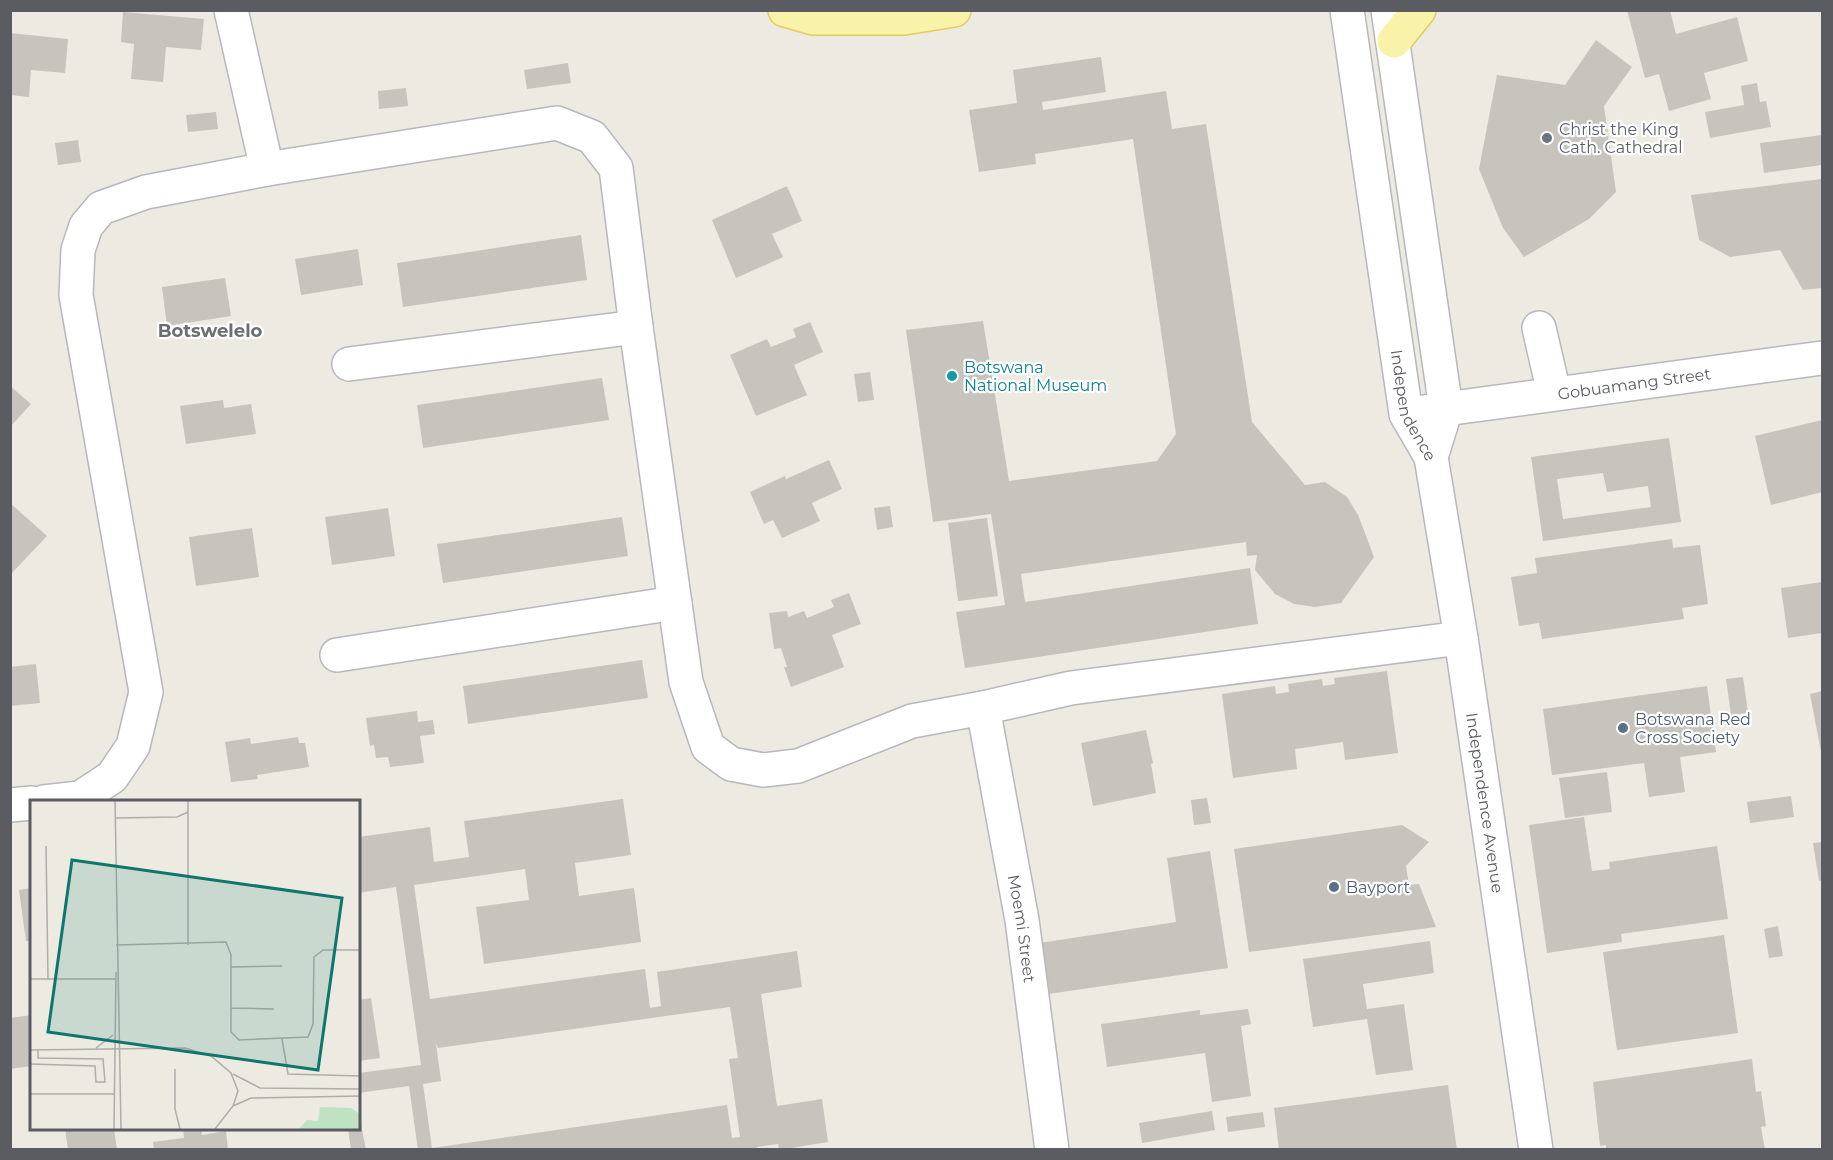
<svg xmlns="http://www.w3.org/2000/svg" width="1833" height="1160" viewBox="0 0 1833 1160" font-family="Montserrat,sans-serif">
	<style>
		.building { fill: #c7c4be; fill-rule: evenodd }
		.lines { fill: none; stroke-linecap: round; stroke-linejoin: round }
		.minor-casing { stroke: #b7b8bd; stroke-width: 36 }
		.major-casing { stroke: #e6cb5f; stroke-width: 36 }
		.minor { stroke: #fff; stroke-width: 33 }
		.major { stroke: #f9f2a9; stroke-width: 33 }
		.worship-dot { fill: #6b7280; stroke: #fff; stroke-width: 2 }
		.culture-dot { fill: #0f9aa8; stroke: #fff; stroke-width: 2 }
		.service-dot { fill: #5c6f8a; stroke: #fff; stroke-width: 2 }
		.labels { text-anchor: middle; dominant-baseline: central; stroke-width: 4.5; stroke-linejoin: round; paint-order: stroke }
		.worship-label { font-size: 16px; fill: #5b616d; stroke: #fff; text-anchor: start }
		.culture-label { font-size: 16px; fill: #0d838f; stroke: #fff; text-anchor: start }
		.street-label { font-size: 16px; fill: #5a5c61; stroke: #fff }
		.service-label { font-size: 16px; fill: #4e5e75; stroke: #fff; text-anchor: start }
		.neighbourhood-label { font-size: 18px; font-weight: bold; fill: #6b6e73; stroke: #fff }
		.inset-road { fill: none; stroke: #aeadaa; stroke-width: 1.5 }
		.view { fill: #0f766e; fill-opacity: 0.15; stroke: #0f766e; stroke-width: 3 }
		.inset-edge { fill: none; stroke: #5a5c61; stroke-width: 3 }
	</style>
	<rect width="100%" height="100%" fill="#eceae1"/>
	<g class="building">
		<polygon points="1627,10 1670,10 1676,34 1737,17 1748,61 1704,73 1711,99 1669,111 1659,74 1645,78"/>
		<polygon points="123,12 204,19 201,50 166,47 163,82 131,79 134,44 121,42"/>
		<polygon points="10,33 68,39 65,73 31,70 29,97 10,95"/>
		<polygon points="1596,40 1632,67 1604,106 1616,192 1589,219 1524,257 1503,228 1479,169 1497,75 1565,85"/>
		<polygon points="1101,57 1106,92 1042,102 1043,110 1166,91 1172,129 1206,124 1252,422 1305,485 1325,482 1347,497 1358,515 1374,557 1341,603 1315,607 1294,604 1275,594 1255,570 1257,555 1247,556 1246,542 1021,574 1025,602 1250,568 1258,624 965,668 956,612 1005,605 991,514 933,522 906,330 983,321 1009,481 1157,461 1176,434 1133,139 1035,154 1036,164 979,172 969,110 1017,103 1013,70"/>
		<polygon points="568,63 571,83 527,89 524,70"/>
		<polygon points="1757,83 1760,102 1766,101 1771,127 1710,138 1705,112 1744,105 1741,86"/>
		<polygon points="406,88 408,106 379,109 378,91"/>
		<polygon points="216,112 218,129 188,132 186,115"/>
		<polygon points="1822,135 1822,165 1764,173 1760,143"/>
		<polygon points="78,140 81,162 58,165 55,143"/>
		<polygon points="1822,179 1822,288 1803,290 1780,250 1730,257 1699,240 1691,195"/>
		<polygon points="787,186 802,221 772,234 783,257 736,278 712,220"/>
		<polygon points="581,235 587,280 403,307 397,263"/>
		<polygon points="358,249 363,285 301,295 295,259"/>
		<polygon points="225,278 231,316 167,326 162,287"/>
		<polygon points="810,322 823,352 794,365 807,395 756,416 730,355 767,339 771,347 796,337 793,329"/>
		<polygon points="870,372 874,400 858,402 854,374"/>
		<polygon points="602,378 609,420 423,448 417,405"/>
		<polygon points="10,386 31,404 10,427"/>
		<polygon points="223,400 224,408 251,404 256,434 186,444 180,406"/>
		<polygon points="1822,420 1822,492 1771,505 1755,436"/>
		<path d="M1669 438 1681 522 1543 541 1531 457ZM1603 473 1607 492 1648 486 1651 507 1563 519 1557 479Z"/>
		<polygon points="829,460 842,489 812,503 820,521 782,538 773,520 764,524 750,492 785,476 786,479"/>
		<polygon points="10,503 47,536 10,575"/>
		<polygon points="890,506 893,527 877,530 874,508"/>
		<polygon points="388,508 395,556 332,565 325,517"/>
		<polygon points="622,517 628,556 443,583 437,544"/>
		<polygon points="987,518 998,596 958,601 948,523"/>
		<polygon points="252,528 259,577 196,586 189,537"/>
		<polygon points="1672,539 1673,548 1700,545 1708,604 1682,608 1684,619 1542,639 1539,623 1519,626 1511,577 1537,573 1535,558"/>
		<polygon points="1822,582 1822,633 1788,638 1781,588"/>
		<polygon points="849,593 861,624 832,635 844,667 791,687 784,667 787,667 781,648 774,649 769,613 787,611 788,617 804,611 807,618 834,607 831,600"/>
		<polygon points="642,660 648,698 468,724 463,686"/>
		<polygon points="36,664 40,703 10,706 10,667"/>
		<polygon points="1387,671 1398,753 1345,760 1343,742 1295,749 1297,769 1233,778 1222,694 1275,686 1276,694 1289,692 1288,684 1322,679 1323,686 1335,684 1334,678"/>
		<polygon points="1743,677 1748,713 1731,715 1726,679"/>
		<polygon points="1707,686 1716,752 1680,757 1685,792 1649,797 1644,763 1552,775 1543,709"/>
		<polygon points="1822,691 1822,752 1821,752 1810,694"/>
		<polygon points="417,711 418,722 433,720 435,734 420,736 424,763 390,767 388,757 376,758 374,745 370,746 366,718"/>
		<polygon points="1146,730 1153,763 1151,764 1156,793 1093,806 1081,743"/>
		<polygon points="298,737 299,743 305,743 309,767 257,775 258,779 231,782 225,742 250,738 251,744"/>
		<polygon points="1607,772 1612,812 1565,818 1559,778"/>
		<polygon points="1791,796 1794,817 1750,823 1747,802"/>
		<polygon points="1207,798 1211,823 1194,825 1191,800"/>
		<path d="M623 799 631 855 575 863 579 896 634 888 641 942 484 964 476 907 529 900 525 869 414 885 430 999 645 969 650 1008 661 1006 657 972 797 951 802 987 761 994 777 1106 822 1099 828 1142 779 1150 778 1144 757 1147V1150H418L409 1086 358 1093V1073L421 1065 396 887 358 893V837L430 827 434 862 469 857 464 821ZM730 1007 738 1058 729 1059 740 1137 732 1138 727 1105 432 1148 423 1084 441 1081 436 1043 438 1048Z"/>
		<polygon points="1584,817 1592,871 1610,869 1609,862 1717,846 1728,919 1621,934 1622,942 1547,953 1529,825"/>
		<polygon points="1402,825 1429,842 1406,866 1409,885 1419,884 1436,927 1249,952 1234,849"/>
		<polygon points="1822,842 1822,880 1819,881 1813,843"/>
		<polygon points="1210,851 1228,968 1048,994 1040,943 1176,922 1167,858"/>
		<polygon points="32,888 32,941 26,941 19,890"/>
		<polygon points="1778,926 1783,956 1769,958 1764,929"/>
		<polygon points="1724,935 1738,1033 1617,1050 1603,952"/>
		<polygon points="1430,941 1434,973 1363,984 1367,1009 1404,1004 1413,1070 1376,1075 1367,1019 1313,1027 1303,959"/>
		<polygon points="371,998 380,1058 358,1061 358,1000"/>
		<polygon points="1248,1009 1251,1024 1241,1026 1251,1096 1212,1102 1205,1053 1107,1067 1101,1024 1200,1010 1200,1015"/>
		<polygon points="32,1015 32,1066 10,1069 10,1018"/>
		<polygon points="1752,1059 1756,1092 1761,1091 1766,1126 1761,1127 1765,1150 1606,1150 1606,1145 1600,1146 1593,1082"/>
		<polygon points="1448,1085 1457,1150 1279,1150 1274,1108"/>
		<polygon points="358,1108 366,1150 351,1150 348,1128 358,1128"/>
		<polygon points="1212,1111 1215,1130 1142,1143 1139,1123"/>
		<polygon points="1263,1112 1265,1127 1228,1132 1226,1117"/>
		<polygon points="65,1128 114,1128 117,1150 68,1150"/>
		<polygon points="183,1128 201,1128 202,1135 226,1131 228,1150 154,1150 153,1142 184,1138"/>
	</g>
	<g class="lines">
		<defs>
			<g id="minor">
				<polyline points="231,10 267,169"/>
				<path id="s1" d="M1347 10 1406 414 1431 457 1461 638 1536 1150"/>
				<polyline points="1388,10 1446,409 1431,457"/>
				<polyline points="1539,328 1554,393"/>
				<polyline points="349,364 636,327"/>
				<path id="s2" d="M1423 412 1822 358"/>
				<polyline points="337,655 675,603"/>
				<path id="s3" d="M983 708 1022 920 1052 1150"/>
				<polyline points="44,802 80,798 112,777 133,746 146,692 76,295 78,250 86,226 101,208 146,192 267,169 557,123 592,137 616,168 636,327 686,682 708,747 731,764 763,770 798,766 912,721 983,708 1071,688 1461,638"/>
				<polyline points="10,805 32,803"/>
			</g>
			<g id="major">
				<polyline points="785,10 813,18 904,18 954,10"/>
				<polyline points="1394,41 1419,10"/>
			</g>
		</defs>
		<use href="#minor" class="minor-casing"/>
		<use href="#major" class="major-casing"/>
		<use href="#minor" class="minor"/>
		<use href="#major" class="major"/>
	</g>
	<circle class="worship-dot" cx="1547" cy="138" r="6"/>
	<circle class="culture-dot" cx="952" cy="376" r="6"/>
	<g class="service-dot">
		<circle cx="1623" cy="728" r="6"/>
		<circle cx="1334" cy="887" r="6"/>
	</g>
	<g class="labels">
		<g class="worship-label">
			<text x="1559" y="129">Christ the King<tspan x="1559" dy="18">Cath. Cathedral</tspan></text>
		</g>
		<g class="culture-label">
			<text x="964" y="367">Botswana<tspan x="964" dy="18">National Museum</tspan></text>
		</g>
		<g class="street-label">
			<text stroke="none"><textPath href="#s2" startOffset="213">Gobuamang Street</textPath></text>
			<text stroke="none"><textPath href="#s1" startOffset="402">Independence</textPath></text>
			<text stroke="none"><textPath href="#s1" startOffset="808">Independence Avenue</textPath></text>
			<text stroke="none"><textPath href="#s3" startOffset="224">Moemi Street</textPath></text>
		</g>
		<g class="service-label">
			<text x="1635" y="719">Botswana Red<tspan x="1635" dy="18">Cross Society</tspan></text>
			<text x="1346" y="887">Bayport</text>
		</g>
		<g class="neighbourhood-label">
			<text x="210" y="331">Botswelelo</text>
		</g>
	</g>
	<g transform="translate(30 800)">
		<rect width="330" height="330" fill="#eceae1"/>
		<path d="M290 307 321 308 330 314V329H269L277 320 288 321Z" fill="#bfe2c2"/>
		<path class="inset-road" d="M85 1 91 329M158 1V145M85 18 147 17 158 12M16 46 18 179M86 145 196 142 201 155V232L209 240 278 237 283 224 284 157 293 150H330M201 167 252 166M0 179H85M201 208 244 209M252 239 258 274 330 276M66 248 83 235M0 250 155 248 181 256 201 273 208 291 203 306 185 329M0 264 65 266 66 282H75L73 259 8 258V250M145 269V309L150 329M203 274 230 288 330 289M0 294H84M203 306 221 298 330 296M84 329 86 172"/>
		<path class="view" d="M42 60 312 98 288 270 18 232Z"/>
		<rect width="330" height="330" class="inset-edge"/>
	</g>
	<rect width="1833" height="1160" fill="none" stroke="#5a5c61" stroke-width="24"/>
</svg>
